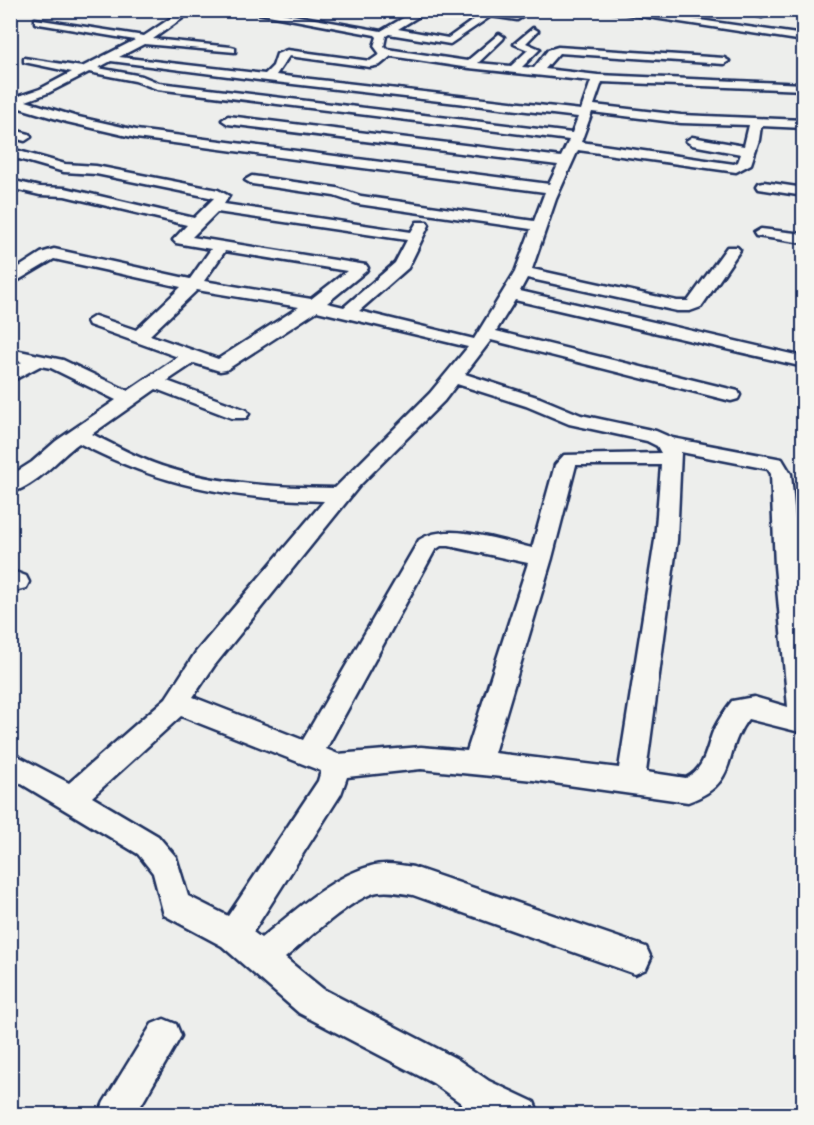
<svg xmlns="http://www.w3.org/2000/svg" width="814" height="1125" viewBox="0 0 814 1125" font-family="Caveat,sans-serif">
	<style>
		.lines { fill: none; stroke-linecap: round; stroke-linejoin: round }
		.minor-casing { stroke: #1b2f5e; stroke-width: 5 }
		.minor { fill: #f6f6f2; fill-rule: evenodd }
	</style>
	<rect width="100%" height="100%" fill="#edeeec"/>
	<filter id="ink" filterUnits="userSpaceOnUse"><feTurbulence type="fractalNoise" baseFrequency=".0167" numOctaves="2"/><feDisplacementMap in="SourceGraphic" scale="12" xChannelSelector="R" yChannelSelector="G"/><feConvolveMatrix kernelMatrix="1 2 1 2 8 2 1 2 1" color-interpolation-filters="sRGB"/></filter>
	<g filter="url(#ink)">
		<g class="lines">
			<defs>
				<g id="minor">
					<path d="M183 10H194L153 39 231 47 235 48V52L144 44 119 57 265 74 273 66 277 54 287 50 370 61 380 54 374 46 377 37 375 35 241 10H265L381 31 417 10H429L398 29 448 38 486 11C496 10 513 11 522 17L517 20 491 16 450 44 389 34 386 36 384 46 387 49 467 61 499 34 504 37 503 39 478 63 511 66 528 50 514 44 533 28 538 31 526 43 540 49 522 67 534 68 548 50 558 47 724 58 729 61 724 64 559 53 545 69 598 75 804 84V90L602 82 594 105 681 115 804 120V128L761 126 759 140 751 164 736 172 578 150 556 199 532 269 677 301H688L727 247H737L740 250 701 307 690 311H677L527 278 520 291 804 357V367L515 300 496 331 738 391 740 395 738 399 731 401 491 340 465 374 540 398 581 415 656 431 672 438 782 459 791 474 804 620V733L748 719C721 754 741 783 688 802L533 780 421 769 347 777 341 794 253 932 261 938C294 912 329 878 371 866 384 862 400 865 413 867L646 947 651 958 646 969 635 974 413 895C400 893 384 889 371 894 344 905 308 939 285 958L323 989 457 1059 489 1081 534 1102 539 1114H463L461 1103 433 1083 299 1013 222 946 164 915 153 873 138 854 10 777V752L69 783 166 698 196 652 324 501C232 499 161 486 79 443 57 459 38 485 10 493V476L32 462 56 441 116 400 51 368 40 366 10 382V369L22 362 10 359V349L63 360 128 391 178 357 89 325 87 321 95 316 136 330 181 287 54 259 10 285V273L41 253 54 249 190 279 211 249 176 243 173 240 187 225 65 196 40 195 10 188V180L40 187 65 188 194 218 214 198 96 174 64 172 19 159 10 161V153L19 151 65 164 96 166 218 190 229 196 224 204 411 232 417 222H427L429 225 408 268 359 311 474 339 515 272 531 229 358 204 334 196 252 184 245 180 252 176 337 188 361 196 534 221 545 192 136 138 67 122 10 105V99L40 89 72 72 24 62V58L82 67 135 40 39 24 35 23V19L144 36ZM289 56 370 67 380 65 391 56 469 68 591 81 581 110 276 75ZM111 61 267 81 578 117 572 133 159 83 142 76 98 68ZM89 72 135 81 157 89 569 140 561 157 228 116 222 120 228 124 558 165 549 184 136 130 74 116 26 101 48 93ZM592 112 681 123 749 125 744 146 692 137 686 141 692 145 741 154 738 162 734 164 581 142ZM217 212 407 240 395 263 344 307 327 303 366 271 368 268 366 265 192 237ZM225 251 347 271 311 299 204 281ZM197 290 299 307 218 359 150 335ZM317 311 468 347 430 393 335 488C281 487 224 485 171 469 143 461 118 447 92 434L156 389 232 418H246L249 414 246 410 167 381 194 363 220 371 226 370ZM457 384 526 406 569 424 647 441 657 446 661 453 564 455 555 465 532 548C500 541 448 521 419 540L303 740 193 697 214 666 360 485 444 401ZM681 452 768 469 771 474 775 566 788 707 754 697 732 701C725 710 719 719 714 729 706 748 706 768 686 778L646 772 677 540ZM576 465H661L655 540 619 768 494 753 552 558ZM441 546H449L528 563 467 751 421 747 338 754 326 749 435 550ZM181 716 321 771 318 781 228 916 188 896 176 857 158 836 92 797Z"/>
					<polygon points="602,10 630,10 804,35 804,41"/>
					<polygon points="735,10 776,10 762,17"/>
					<polygon points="10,129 29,134 31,137 25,141 10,137"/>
					<polygon points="764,182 804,188 804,196 759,189 757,186 759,183"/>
					<polygon points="761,229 804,234 804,243 756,236 754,233"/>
					<polygon points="10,570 26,576 29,582 26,588 18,590 10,588"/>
					<polygon points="164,1019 176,1024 181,1036 136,1114 99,1114 104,1102 152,1024"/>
				</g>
			</defs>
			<use href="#minor" class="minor-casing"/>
			<use href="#minor" class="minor"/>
		</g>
	</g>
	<rect width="814" height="1125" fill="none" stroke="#f6f6f2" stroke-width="36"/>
	<rect x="18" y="18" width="778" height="1089" fill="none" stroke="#1b2f5e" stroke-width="2" filter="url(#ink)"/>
</svg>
